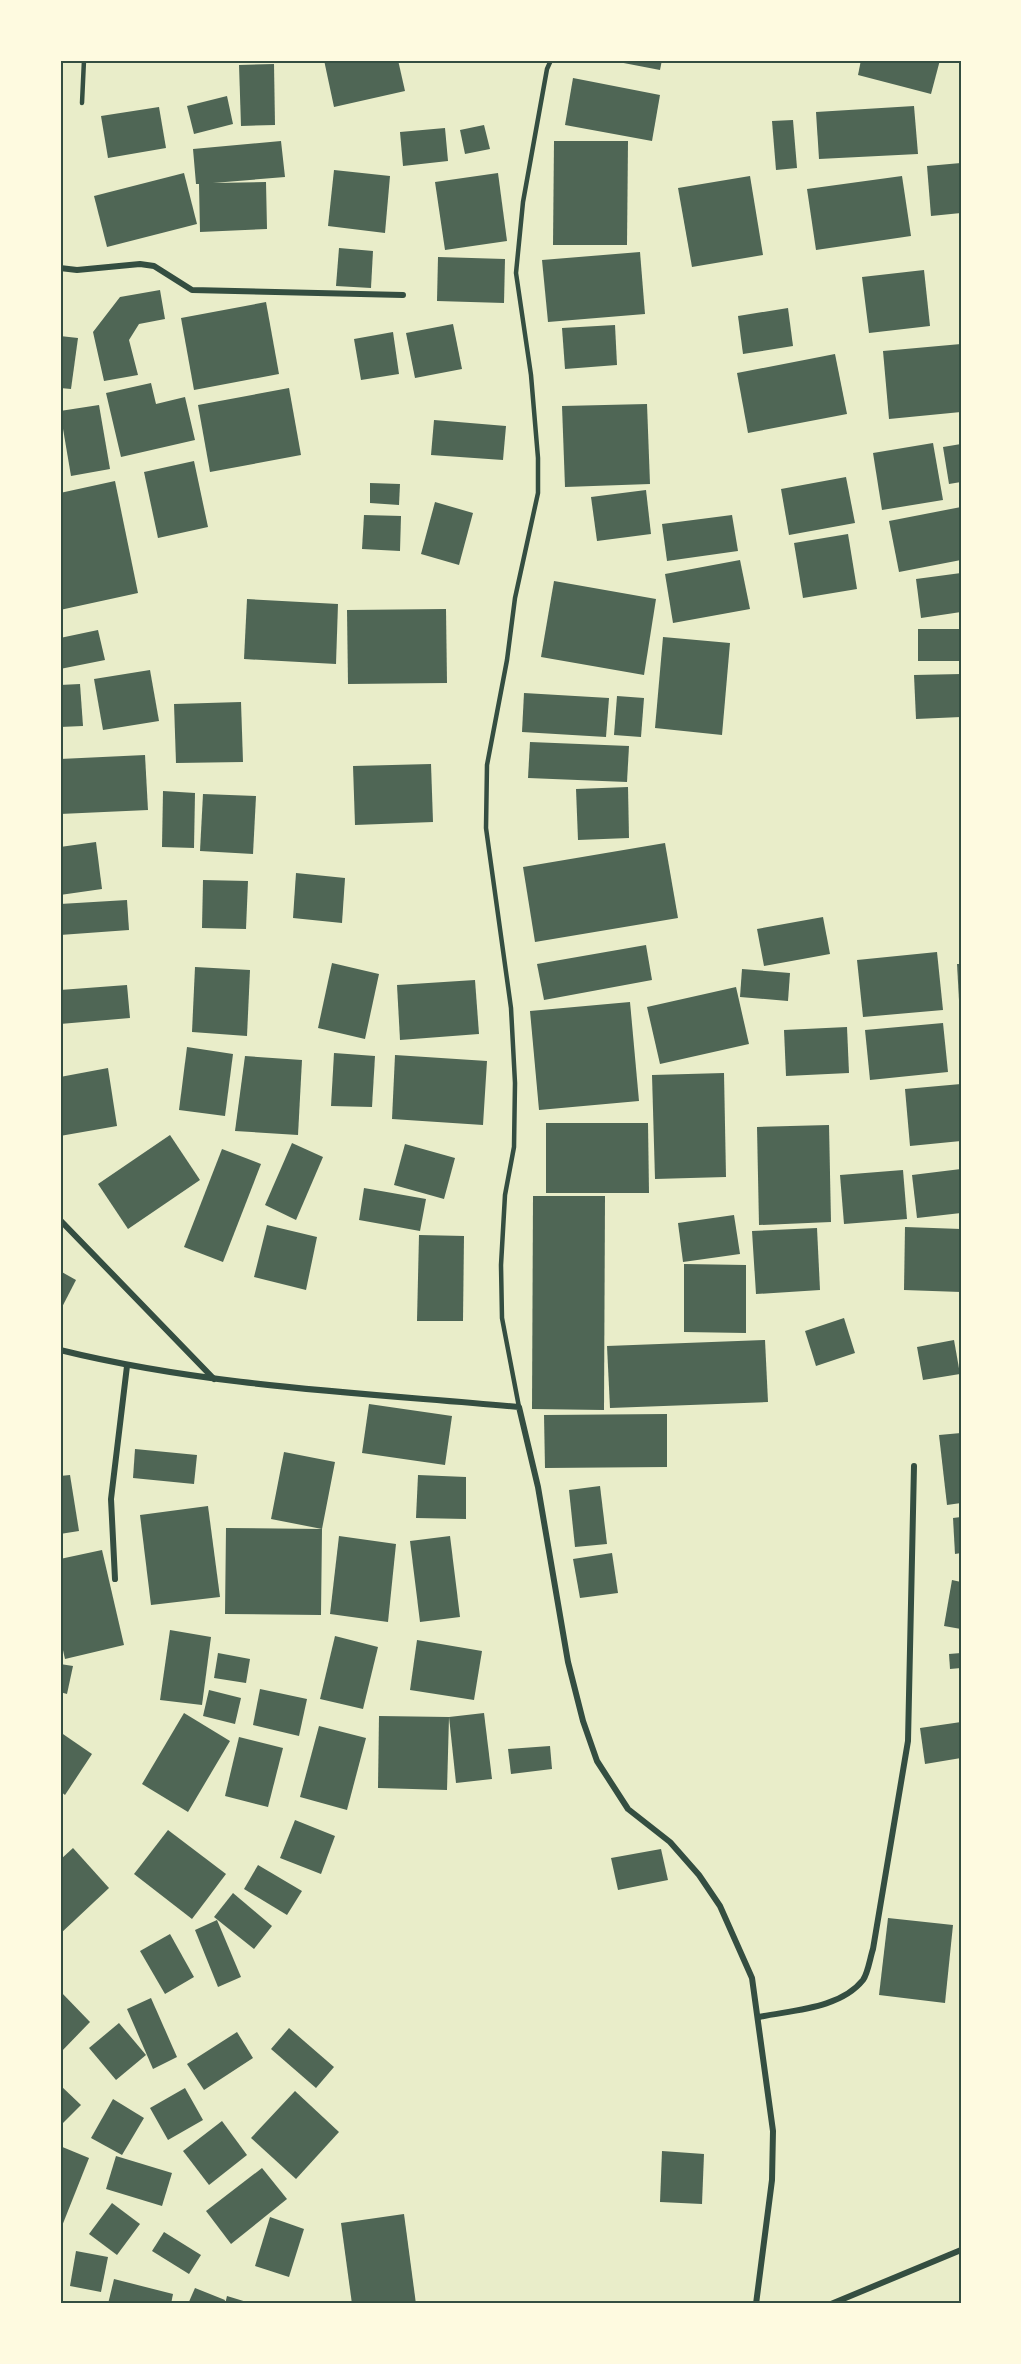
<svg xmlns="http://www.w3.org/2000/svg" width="1021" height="2364" viewBox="0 0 1021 2364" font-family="'PT Sans Narrow',sans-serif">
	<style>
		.building { fill: #4f6655 }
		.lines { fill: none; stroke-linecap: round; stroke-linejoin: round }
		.service { stroke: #344e41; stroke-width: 4.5 }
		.minor { stroke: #344e41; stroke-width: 6 }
		.neatline { fill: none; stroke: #344e41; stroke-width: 2 }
	</style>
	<rect width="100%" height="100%" fill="#e9edc9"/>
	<g class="building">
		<polygon points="324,60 398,60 405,91 334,107"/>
		<polygon points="608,60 662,60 660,70"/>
		<polygon points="861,60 940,60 931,94 858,75"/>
		<polygon points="274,64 275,125 241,126 239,65"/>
		<polygon points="573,78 660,95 652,141 565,125"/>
		<polygon points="227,96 233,124 194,134 187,106"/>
		<polygon points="914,106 918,154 819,159 816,112"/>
		<polygon points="159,107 166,148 108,158 101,116"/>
		<polygon points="793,120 797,168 776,170 772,121"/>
		<polygon points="484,125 490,149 465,154 460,130"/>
		<polygon points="445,128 448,161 403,166 400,132"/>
		<polygon points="281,141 285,177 213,183 266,182 267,229 200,232 199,184 196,184 193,149"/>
		<polygon points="554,141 628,141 627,245 553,245"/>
		<polygon points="961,163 961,213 931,216 927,166"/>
		<polygon points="334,170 390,176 385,233 328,226"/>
		<polygon points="184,173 197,224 107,247 94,196"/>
		<polygon points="498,173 507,241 445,250 435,182"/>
		<polygon points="750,176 763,255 692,267 678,188"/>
		<polygon points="902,176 911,236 816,250 807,189"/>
		<polygon points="339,248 373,251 371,288 336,286"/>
		<polygon points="640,252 645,314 548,322 542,260"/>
		<polygon points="438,257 505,259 504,303 437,301"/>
		<polygon points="924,270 930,326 869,333 862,277"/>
		<polygon points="160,290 165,319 139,324 129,340 138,375 104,381 93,332 120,297"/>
		<polygon points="266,302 279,374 194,390 181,318"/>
		<polygon points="788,308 793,346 743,354 738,316"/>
		<polygon points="453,324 462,369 415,378 406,333"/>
		<polygon points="615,325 617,365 565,369 562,328"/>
		<polygon points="393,332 399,374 361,380 354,339"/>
		<polygon points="60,336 78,338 71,389 60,388"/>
		<polygon points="961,344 961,412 889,419 883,351"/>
		<polygon points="835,354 847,414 748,433 737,373"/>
		<polygon points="151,383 156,404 185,397 195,440 121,457 106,393"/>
		<polygon points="289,388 301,455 210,472 198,405"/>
		<polygon points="647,404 650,484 565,487 562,406"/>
		<polygon points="99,405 110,469 71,476 60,411"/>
		<polygon points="434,420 506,426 503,460 431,455"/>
		<polygon points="933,443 943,500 882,510 873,453"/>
		<polygon points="961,444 961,482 949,484 943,447"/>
		<polygon points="194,461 208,527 158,538 144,472"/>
		<polygon points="846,477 855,523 789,535 781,489"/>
		<polygon points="115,481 138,593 60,610 60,493"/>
		<polygon points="370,483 400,484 399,505 370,503"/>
		<polygon points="646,490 651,534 597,541 591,497"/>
		<polygon points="435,502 473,513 459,565 421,554"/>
		<polygon points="961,507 961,560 899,572 889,521"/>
		<polygon points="364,515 401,516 400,551 362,549"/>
		<polygon points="732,515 738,551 667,561 662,524"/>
		<polygon points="848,534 857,589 803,598 794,543"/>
		<polygon points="740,560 750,609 673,623 665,574"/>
		<polygon points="961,573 961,612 921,618 916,579"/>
		<polygon points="554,581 656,599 644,675 541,657"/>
		<polygon points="247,599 338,604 336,664 244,659"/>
		<polygon points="446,609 447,683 348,684 347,610"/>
		<rect x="918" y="629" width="43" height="32"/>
		<polygon points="98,630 105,660 60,669 60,638"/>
		<polygon points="663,637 730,643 722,735 655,728"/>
		<polygon points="150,670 159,721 103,730 94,679"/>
		<polygon points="961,674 961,717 916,719 914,675"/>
		<polygon points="80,684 83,726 60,727 60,685"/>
		<polygon points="524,693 609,698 606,737 522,732"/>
		<polygon points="617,696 644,698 641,737 614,735"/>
		<polygon points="241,702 243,762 176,763 174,704"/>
		<polygon points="530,742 629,746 627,782 528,778"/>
		<polygon points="145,755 148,810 60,814 60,759"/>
		<polygon points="431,764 433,822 355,825 353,766"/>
		<polygon points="628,787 629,838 578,840 576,789"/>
		<polygon points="163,791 195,793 194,848 162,847"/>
		<polygon points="203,794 256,796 253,854 200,851"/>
		<polygon points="96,842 102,889 60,895 60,847"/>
		<polygon points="665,843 678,918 535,942 523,867"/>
		<polygon points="296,873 345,878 342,923 293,918"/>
		<polygon points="203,880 248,881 246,929 202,928"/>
		<polygon points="127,900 129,930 60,935 60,904"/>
		<polygon points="823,917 830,954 764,966 757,929"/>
		<polygon points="646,945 652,980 544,1000 537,964"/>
		<polygon points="937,952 943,1010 863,1017 857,960"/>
		<polygon points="332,963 379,974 365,1039 318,1028"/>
		<polygon points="957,964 961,964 961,1000 959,1000"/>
		<polygon points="195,967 250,970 247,1036 192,1032"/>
		<polygon points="742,969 790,973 788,1001 740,997"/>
		<polygon points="475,980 479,1034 400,1040 397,985"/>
		<polygon points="127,985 130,1018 60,1024 60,990"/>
		<polygon points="736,987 749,1044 660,1064 647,1007"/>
		<polygon points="630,1002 639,1101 539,1110 530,1011"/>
		<polygon points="943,1023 948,1072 870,1080 865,1030"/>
		<polygon points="847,1027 849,1073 786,1076 784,1030"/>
		<polygon points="187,1047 233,1054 225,1116 179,1110"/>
		<polygon points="334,1053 375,1056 372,1107 331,1106"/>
		<polygon points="395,1055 487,1061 483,1125 392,1119"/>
		<polygon points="245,1056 302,1060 298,1135 235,1131"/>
		<polygon points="108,1068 117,1126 60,1136 60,1077"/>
		<polygon points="724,1073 726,1177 655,1179 652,1075"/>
		<polygon points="961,1084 961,1141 910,1146 905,1089"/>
		<polygon points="546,1123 648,1123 649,1193 546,1193"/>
		<polygon points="829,1125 831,1222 759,1225 757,1127"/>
		<polygon points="170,1135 200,1180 128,1229 98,1184"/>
		<polygon points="292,1143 323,1157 296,1220 265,1205"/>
		<polygon points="405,1144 455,1158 444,1199 394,1185"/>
		<polygon points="222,1149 261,1164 223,1262 184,1247"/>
		<polygon points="961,1169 961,1213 917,1218 912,1175"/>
		<polygon points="903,1170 907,1219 844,1224 840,1175"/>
		<polygon points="364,1188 426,1199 420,1231 359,1220"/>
		<polygon points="533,1196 605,1196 604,1410 532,1409"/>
		<polygon points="734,1215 740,1254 683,1262 678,1223"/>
		<polygon points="267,1225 317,1237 306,1290 254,1277"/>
		<polygon points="905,1227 961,1229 961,1292 904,1290"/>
		<polygon points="817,1228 820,1290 756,1294 752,1231"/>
		<polygon points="419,1235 464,1236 463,1321 417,1321"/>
		<polygon points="684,1264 746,1265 746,1333 684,1332"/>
		<polygon points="60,1271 76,1280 60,1311"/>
		<polygon points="844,1318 855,1353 816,1366 805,1331"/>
		<polygon points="765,1340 768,1402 610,1408 607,1346"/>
		<polygon points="954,1340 960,1374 923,1380 917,1347"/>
		<polygon points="369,1404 452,1416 445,1465 362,1453"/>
		<polygon points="667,1414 667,1467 545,1468 544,1415"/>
		<polygon points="961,1433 961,1503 947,1505 939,1435"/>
		<polygon points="135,1449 197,1455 194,1484 133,1478"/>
		<polygon points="284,1452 335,1462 322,1529 321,1615 225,1614 226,1528 322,1529 271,1519"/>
		<polygon points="70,1475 79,1531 60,1534 60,1476"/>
		<polygon points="418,1475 466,1477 466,1519 416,1518"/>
		<polygon points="600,1486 607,1544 575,1547 569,1490"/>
		<polygon points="208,1506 220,1597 151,1605 140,1515"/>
		<polygon points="961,1517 961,1553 955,1554 953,1518"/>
		<polygon points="339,1536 396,1544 388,1622 330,1614"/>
		<polygon points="450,1536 460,1617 420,1622 410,1541"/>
		<polygon points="102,1550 124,1645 65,1659 60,1637 60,1559"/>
		<polygon points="612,1553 618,1593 580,1598 573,1559"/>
		<polygon points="952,1580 961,1582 961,1629 944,1626"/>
		<polygon points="170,1630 211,1637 202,1705 160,1700"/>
		<polygon points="335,1636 378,1647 363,1709 320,1699"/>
		<polygon points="417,1640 482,1651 474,1700 410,1690"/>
		<polygon points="218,1653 250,1659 246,1683 214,1678"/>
		<polygon points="961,1653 961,1668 950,1669 949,1654"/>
		<polygon points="60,1664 73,1666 67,1694 60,1692"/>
		<polygon points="260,1689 307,1699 299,1736 253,1725"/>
		<polygon points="209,1690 241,1698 235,1724 203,1716"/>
		<polygon points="184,1713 230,1741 188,1812 142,1784"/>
		<polygon points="484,1713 492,1779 456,1783 449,1717"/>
		<polygon points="379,1716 449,1717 447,1790 378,1788"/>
		<polygon points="961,1722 961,1758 925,1764 920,1728"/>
		<polygon points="319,1726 366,1738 347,1810 300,1797"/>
		<polygon points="60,1732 92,1754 65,1795 60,1791"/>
		<polygon points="239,1737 283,1748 268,1807 225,1796"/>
		<polygon points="550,1746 552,1769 511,1774 508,1749"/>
		<polygon points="295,1820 335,1836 321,1874 280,1858"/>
		<polygon points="168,1830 226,1874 192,1919 134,1874"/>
		<polygon points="73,1848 109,1888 60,1934 60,1860"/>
		<polygon points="661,1849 668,1880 618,1890 611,1858"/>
		<polygon points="258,1865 302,1891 287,1915 244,1889"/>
		<polygon points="233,1893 272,1926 254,1949 214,1917"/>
		<polygon points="888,1918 953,1925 945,2003 879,1995"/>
		<polygon points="217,1920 241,1977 218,1987 195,1930"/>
		<polygon points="170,1934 194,1977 165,1994 140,1951"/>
		<polygon points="60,1991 90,2022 60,2053"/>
		<polygon points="151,1998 177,2057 153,2069 127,2009"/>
		<polygon points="119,2023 146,2055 116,2080 89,2048"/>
		<polygon points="289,2028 334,2067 316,2088 271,2049"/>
		<polygon points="237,2032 253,2058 204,2090 187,2064"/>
		<polygon points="60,2085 81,2105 60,2126"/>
		<polygon points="185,2088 203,2120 168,2140 150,2108"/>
		<polygon points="295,2091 339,2132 296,2179 251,2138"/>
		<polygon points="113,2099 144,2118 122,2155 91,2138"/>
		<polygon points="222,2121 247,2155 209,2185 183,2151"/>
		<polygon points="60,2146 89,2158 60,2231"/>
		<polygon points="662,2151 704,2154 702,2204 660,2202"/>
		<polygon points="116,2156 172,2173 162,2206 106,2189"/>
		<polygon points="262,2168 287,2199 231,2244 206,2211"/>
		<polygon points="112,2203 140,2224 117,2255 89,2234"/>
		<polygon points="404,2214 416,2304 352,2304 341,2223"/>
		<polygon points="270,2217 304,2229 289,2277 255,2266"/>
		<polygon points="164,2232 201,2255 189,2274 152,2251"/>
		<polygon points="76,2251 108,2257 101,2292 70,2286"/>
		<polygon points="114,2279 173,2294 171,2304 108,2304"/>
		<polygon points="195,2288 225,2300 224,2304 188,2304"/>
		<polygon points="227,2296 250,2303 250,2304 225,2304"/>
	</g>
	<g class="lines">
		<g class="service">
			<polyline points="82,103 84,60"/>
			<polyline points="519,1407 502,1318 501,1265 505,1195 514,1147 515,1083 511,1008 486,828 487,765 507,660 515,598 538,493 538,458 531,375 516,273 523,202 547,69 551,60"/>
		</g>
		<g class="minor">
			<polyline points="60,268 77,270 140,264 154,266 192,290 403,295"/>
			<polyline points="60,1220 214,1379"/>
			<path d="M60 1350C210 1387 366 1393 519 1407L538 1487 568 1662 583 1721 597 1761 628 1809 670 1842 699 1875 720 1906 752 1978 773 2131 772 2180 756 2304"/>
			<polyline points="115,1579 111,1499 127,1366"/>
			<path d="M759 2017C792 2010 840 2009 863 1980 868 1973 870 1958 873 1949L908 1741 914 1466"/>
			<polyline points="831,2304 961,2250"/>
		</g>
	</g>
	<rect width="1021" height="2364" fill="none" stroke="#fefae0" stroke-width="123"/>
	<rect x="62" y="62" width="898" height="2240" class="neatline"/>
</svg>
